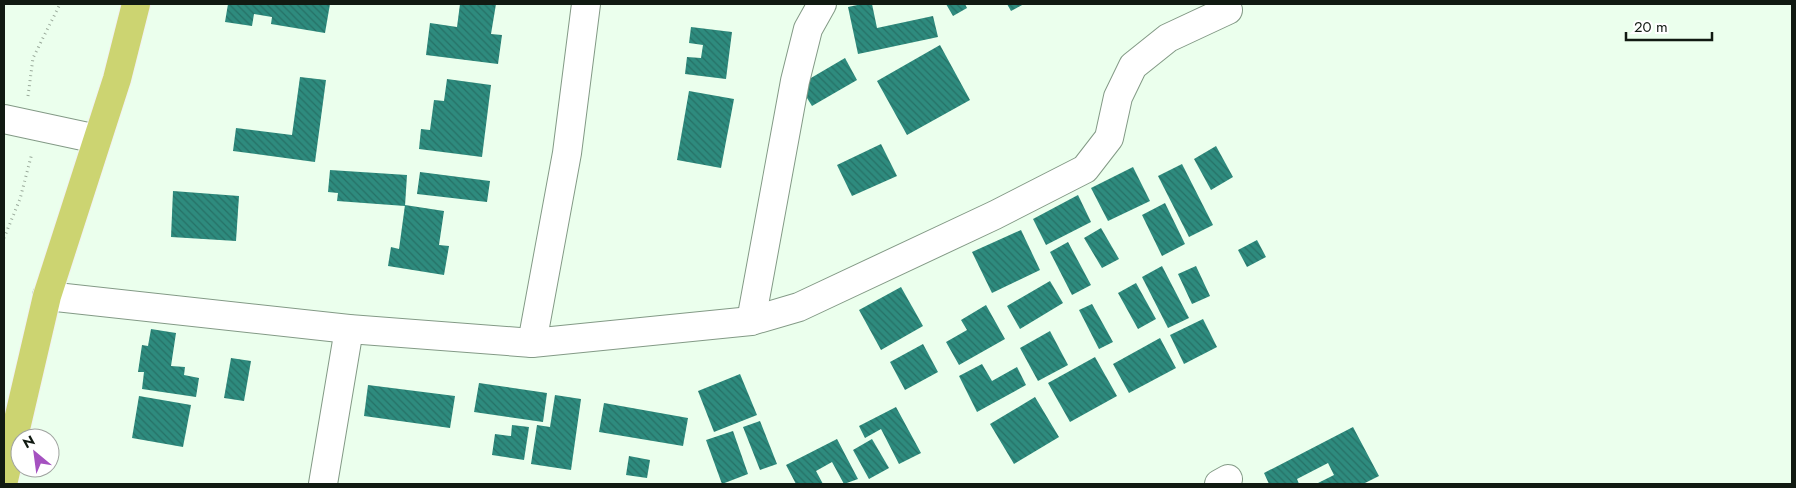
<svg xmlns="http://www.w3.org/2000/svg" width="1796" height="488" viewBox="0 0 1796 488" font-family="Jost,sans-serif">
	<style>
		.building { fill: url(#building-back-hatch) }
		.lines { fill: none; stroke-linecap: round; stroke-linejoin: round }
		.minor-casing { stroke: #839a86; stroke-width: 30 }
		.major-casing { stroke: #f1f1f1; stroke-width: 30 }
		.path { stroke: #9aaa9b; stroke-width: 3; stroke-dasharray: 1 4; stroke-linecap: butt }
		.minor { stroke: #fff; stroke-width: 28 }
		.major { stroke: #ccd471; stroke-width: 28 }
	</style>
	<defs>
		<pattern id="building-back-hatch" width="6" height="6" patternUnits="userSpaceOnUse" patternTransform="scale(1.25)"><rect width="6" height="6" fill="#2e8b7e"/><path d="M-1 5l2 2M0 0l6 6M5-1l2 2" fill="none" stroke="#267166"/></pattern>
	</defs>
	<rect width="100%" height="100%" fill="#ebffed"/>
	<g class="building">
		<polygon points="228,4 330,4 325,33 271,24 272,17 254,14 252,26 225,22"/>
		<polygon points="460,4 496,4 491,34 502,35 498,64 426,55 430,23 457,27"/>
		<polygon points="862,4 872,4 877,28 933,16 938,37 858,54 848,7"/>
		<polygon points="946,4 965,4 967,8 953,16"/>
		<polygon points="1007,4 1024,4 1011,11"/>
		<polygon points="691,27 732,32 726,79 685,74 687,57 701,58 703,45 689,43"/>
		<polygon points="940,45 970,100 907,135 877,81"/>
		<polygon points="845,58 857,80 812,106 799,85"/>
		<polygon points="300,77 326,80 315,162 233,151 236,128 292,135"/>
		<polygon points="447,79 491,85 482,157 419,149 421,129 430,130 434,100 444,101"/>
		<polygon points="689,91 734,99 721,168 677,160"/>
		<polygon points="881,144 897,176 852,196 837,165"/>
		<polygon points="1216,146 1233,177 1211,190 1194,159"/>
		<polygon points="1182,164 1213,225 1189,237 1158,176"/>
		<polygon points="1133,167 1150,201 1108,221 1091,188"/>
		<polygon points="330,170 407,175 405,206 337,201 338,193 328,192"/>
		<polygon points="420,172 490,181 487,202 417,194"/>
		<polygon points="173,191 239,196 236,241 171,237"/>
		<polygon points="1078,195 1091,222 1046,245 1033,219"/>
		<polygon points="1165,203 1185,244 1162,256 1142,215"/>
		<polygon points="405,205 444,211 439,245 449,246 444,275 388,266 391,247 399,249"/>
		<polygon points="1101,228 1119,259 1102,268 1084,238"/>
		<polygon points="1021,230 1040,270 992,293 972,252"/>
		<polygon points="1257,240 1266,257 1247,267 1238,250"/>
		<polygon points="1068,242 1091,285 1072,295 1050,252"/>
		<polygon points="1162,266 1189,318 1168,328 1142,277"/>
		<polygon points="1196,266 1210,296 1192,304 1178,274"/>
		<polygon points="1050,281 1063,303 1020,329 1007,306"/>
		<polygon points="1136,283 1156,319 1138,329 1118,293"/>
		<polygon points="901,287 923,326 881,350 859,310"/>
		<polygon points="1092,304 1113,342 1099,349 1079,310"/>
		<polygon points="986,305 1005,339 959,365 946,342 967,330 961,320"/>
		<polygon points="1203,319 1217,347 1184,364 1170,335"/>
		<polygon points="151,329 176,333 171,366 185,367 184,375 199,378 196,397 142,389 144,372 138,372 142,345 148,346"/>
		<polygon points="1050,331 1068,365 1038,381 1020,348"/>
		<polygon points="1160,338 1176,368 1129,393 1113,364"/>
		<polygon points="923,344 938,372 905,390 890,362"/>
		<polygon points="1095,357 1117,396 1070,422 1048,383"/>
		<polygon points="231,358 251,361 244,401 224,398"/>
		<polygon points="982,364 992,381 1017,367 1026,385 977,412 959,376"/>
		<polygon points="740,374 757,415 714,432 698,391"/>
		<polygon points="479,383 547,393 543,422 474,412"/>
		<polygon points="368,385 455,396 450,428 364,416"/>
		<polygon points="555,395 581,399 571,470 531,464 537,425 550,427"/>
		<polygon points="139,396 191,405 183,447 132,438"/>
		<polygon points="1035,397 1059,437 1014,464 990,424"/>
		<polygon points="604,403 688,418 683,446 599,432"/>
		<polygon points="896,407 921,453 899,464 881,429 865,438 859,426"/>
		<polygon points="760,421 777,464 760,470 743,427"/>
		<polygon points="512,425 529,427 524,460 492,455 495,434 511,436"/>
		<polygon points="1353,427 1379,476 1363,484 1316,484 1334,475 1328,463 1297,479 1299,484 1269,484 1264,473"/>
		<polygon points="733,431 748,474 722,484 706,440"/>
		<polygon points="837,439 858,479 844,484 832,462 816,471 823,484 796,484 786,465"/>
		<polygon points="872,439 889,468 869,479 853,450"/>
		<polygon points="629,456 650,460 647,478 626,475"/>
	</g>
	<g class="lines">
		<defs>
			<g id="minor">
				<polyline points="4,119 97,139"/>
				<polyline points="47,296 349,329 532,343 751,321 799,307 995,215 1085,169 1109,138 1118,97 1133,66 1168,38 1228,10"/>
				<polyline points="751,321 795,81 808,29 822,4"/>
				<polyline points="532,343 567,153 586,4"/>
				<polyline points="323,484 349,329"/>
				<polyline points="1219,484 1228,479"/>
			</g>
			<polyline id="major" points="4,480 47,296 117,79 136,4"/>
		</defs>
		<use href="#minor" class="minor-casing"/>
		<use href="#major" class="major-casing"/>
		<g class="path">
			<polyline points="28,96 33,58 60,4"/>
			<polyline points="4,238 20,199 32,153"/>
		</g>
		<use href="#minor" class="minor"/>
		<use href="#major" class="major"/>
	</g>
	<rect width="1796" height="488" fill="none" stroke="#111a12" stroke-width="10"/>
	<g transform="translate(35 453) rotate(331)"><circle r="24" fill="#ffffff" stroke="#a0a3a0"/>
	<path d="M0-4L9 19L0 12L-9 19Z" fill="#a551c0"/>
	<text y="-8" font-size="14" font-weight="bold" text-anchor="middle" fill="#111a12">N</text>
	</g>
	<path d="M1626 32v8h86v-8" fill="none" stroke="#111a12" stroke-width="2.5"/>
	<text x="1634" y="32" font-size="15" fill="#111a12" stroke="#ffffff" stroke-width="4" paint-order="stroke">20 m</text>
</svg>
